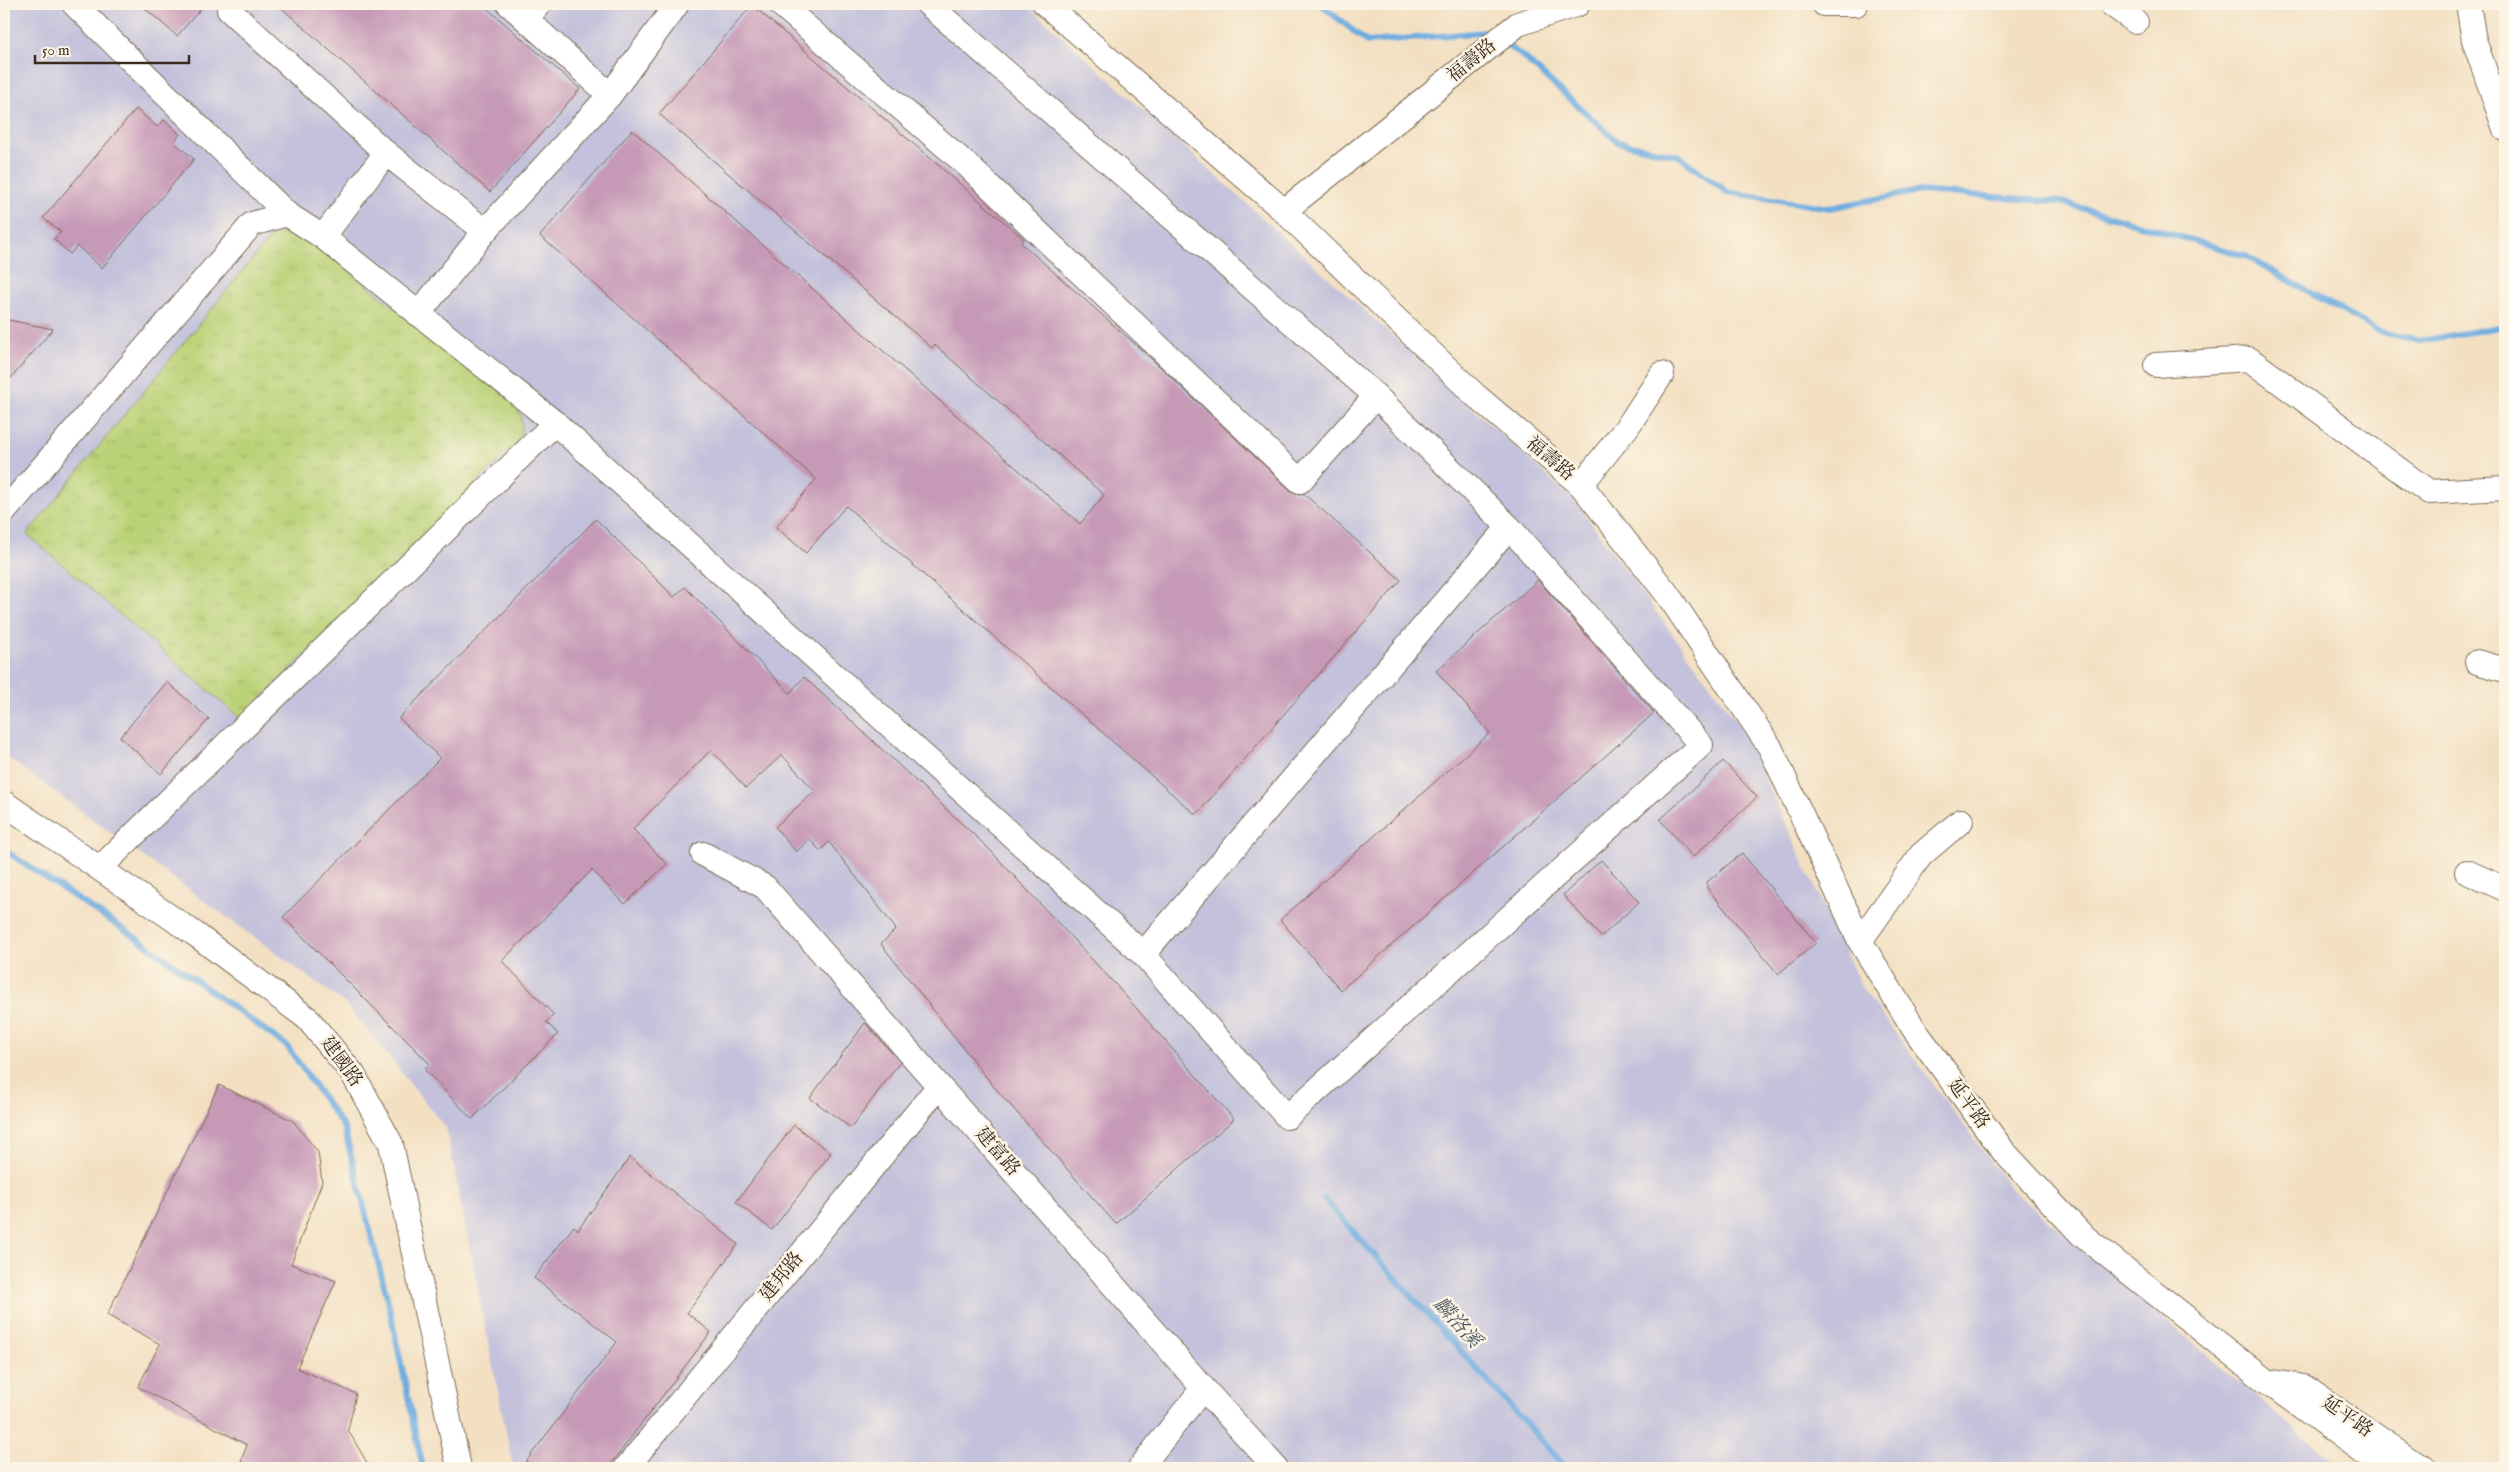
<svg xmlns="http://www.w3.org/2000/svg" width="2509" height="1472" viewBox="0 0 2509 1472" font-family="'IM FELL English','Noto Serif TC',serif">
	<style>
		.industrial { fill: #c3c1db }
		.grass { fill: url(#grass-tufts); stroke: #7a7e4a }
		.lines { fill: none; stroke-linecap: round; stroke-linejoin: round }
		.stream { stroke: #6dace0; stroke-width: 6 }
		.building { fill: #c699b7 }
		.minor-casing { stroke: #7b6a57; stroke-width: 26 }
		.minor { stroke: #fff; stroke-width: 24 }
		.labels { text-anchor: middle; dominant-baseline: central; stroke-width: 5; stroke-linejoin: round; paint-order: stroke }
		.street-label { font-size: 19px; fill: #3b2a1e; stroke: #fcf5e5 }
		.water-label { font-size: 20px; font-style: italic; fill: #4c5862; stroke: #fcf5e5 }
	</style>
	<defs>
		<pattern id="grass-tufts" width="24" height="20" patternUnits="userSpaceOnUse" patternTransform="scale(1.25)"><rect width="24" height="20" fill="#bad277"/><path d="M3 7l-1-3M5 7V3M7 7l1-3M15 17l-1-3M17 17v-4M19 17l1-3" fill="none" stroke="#a1b466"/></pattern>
	</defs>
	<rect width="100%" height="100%" fill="#fcf5e5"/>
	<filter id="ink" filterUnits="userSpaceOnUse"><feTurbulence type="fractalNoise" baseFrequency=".02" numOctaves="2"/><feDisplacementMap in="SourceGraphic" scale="10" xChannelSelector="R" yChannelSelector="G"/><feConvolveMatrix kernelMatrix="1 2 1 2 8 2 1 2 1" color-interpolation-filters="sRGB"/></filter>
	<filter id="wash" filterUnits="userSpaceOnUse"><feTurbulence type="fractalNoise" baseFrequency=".0096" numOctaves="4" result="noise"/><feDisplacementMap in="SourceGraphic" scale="20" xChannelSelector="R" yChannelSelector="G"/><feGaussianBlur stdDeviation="1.12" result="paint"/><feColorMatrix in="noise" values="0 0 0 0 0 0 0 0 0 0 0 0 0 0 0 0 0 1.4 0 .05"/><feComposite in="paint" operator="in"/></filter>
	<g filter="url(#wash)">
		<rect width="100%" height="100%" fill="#f3e0c2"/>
		<polygon class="industrial" points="4,4 1026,4 1575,501 1740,726 1862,988 2011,1189 2300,1434 2345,1468 513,1468 446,1128 346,1004 4,755"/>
		<path class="grass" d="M286 233H301L513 401C522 416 525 425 518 442L241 719 27 534 272 235Z"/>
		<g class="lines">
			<g class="stream">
				<polyline points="1320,4 1367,42 1486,32 1493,37"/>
				<polyline points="1501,42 1520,54 1618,142 1679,156 1727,192 1830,208 1919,191 2061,202 2246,256 2378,331 2420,341 2505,326"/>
				<polyline points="4,850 141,941 287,1046 344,1128 388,1301 423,1468"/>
				<polyline points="1324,1199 1566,1468"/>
			</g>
		</g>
		<g id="blocks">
			<g class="building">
				<polygon points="140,4 205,4 177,36"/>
				<polygon points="277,4 482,4 580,89 490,192"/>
				<polygon points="752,5 1024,239 1021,243 1154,361 1291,491 1296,494 1304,494 1401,580 1196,815 846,506 806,553 776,527 816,479 540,236 632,130 1080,524 1104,495 935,345 932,348 659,114"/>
				<polygon points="136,109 157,127 164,120 180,134 174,142 194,159 102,268 77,246 70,254 54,239 61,232 43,218"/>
				<polygon points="4,319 53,329 4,386"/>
				<polygon points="596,519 674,597 685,587 790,693 804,677 986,846 1115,984 1234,1119 1116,1224 995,1088 881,944 896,929 829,842 820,851 810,839 796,852 775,827 815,791 782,755 746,788 711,750 633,829 667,864 625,904 592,870 502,961 554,1015 546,1022 558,1034 472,1119 424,1069 430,1064 283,917 440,758 399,718"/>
				<polygon points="1538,580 1654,713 1341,990 1280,920 1490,733 1436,671"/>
				<polygon points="167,682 209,719 161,774 120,737"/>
				<polygon points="1723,761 1757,797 1693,857 1660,820"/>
				<polygon points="1742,853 1816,943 1778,974 1707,888 1707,882"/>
				<polygon points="1601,860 1639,902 1601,937 1563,895"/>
				<polygon points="865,1023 900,1062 851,1128 810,1098"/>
				<polygon points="219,1085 293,1121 318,1152 322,1182 291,1264 336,1281 297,1368 356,1394 348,1430 370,1468 254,1468 241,1461 247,1445 138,1387 160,1344 107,1315"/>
				<polygon points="794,1125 831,1153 772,1230 736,1202"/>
				<polygon points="630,1157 738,1244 687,1313 711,1332 608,1468 521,1468 617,1342 534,1278 574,1226 578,1230"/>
			</g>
		</g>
	</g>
	<g filter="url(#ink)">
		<use href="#blocks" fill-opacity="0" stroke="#7b6a57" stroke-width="1"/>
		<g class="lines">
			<defs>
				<g id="minor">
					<polyline points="74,4 287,214"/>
					<polyline points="509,4 610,95"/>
					<polyline points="780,4 966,164 1300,481 1376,396"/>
					<polyline points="1045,4 1284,211 1475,395 1581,485 1668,595 1770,747 1860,941 1914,1029 2004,1152 2082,1235 2266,1381 2385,1468"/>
					<polyline points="1824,4 1856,4"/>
					<polyline points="2111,4 2136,22"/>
					<polyline points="2468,4 2474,40 2505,129"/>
					<polyline points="229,10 386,153 485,231"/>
					<polyline points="526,19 539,4"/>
					<polyline points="1284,211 1518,24 1578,4"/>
					<polyline points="323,237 386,153"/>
					<polyline points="418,314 485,231 610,95 677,4"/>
					<polyline points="2156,365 2249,359 2429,492 2505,488"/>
					<polyline points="1581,485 1628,426 1662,374"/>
					<polyline points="4,512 252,224 287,214 323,237 555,423 1143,954 1287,1117 1701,745 1509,527 1376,396 928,4"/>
					<polyline points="2477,662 2505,670"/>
					<polyline points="4,803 195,934 307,1018 353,1074 391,1144 459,1468"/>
					<polyline points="703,854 765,887 1203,1388 1276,1468"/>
					<polyline points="100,868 555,423"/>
					<polyline points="2467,872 2505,889"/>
					<polyline points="1860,941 1921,855 1961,821"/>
					<polyline points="1143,954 1509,527"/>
					<polyline points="2272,1382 2304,1387 2422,1468"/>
					<polyline points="626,1468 939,1086"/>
					<polyline points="1140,1468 1203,1388"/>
				</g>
			</defs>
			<use href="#minor" class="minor-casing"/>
			<use href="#minor" class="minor"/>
		</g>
	</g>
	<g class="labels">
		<g class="street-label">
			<text transform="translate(1472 61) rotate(-39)">福壽路</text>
			<text transform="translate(1550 459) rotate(40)">福壽路</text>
			<text transform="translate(341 1062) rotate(54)">建國路</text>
			<text transform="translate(1968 1104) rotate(54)">延平路</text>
			<text transform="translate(997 1152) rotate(49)">建富路</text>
			<text transform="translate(782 1277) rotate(-51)">建邦路</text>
			<text transform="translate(2347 1417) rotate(35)">延平路</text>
		</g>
		<g class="water-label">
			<text transform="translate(1457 1323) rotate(48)">麟洛溪</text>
		</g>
	</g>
	<rect width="2509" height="1472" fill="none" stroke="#fcf5e5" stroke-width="20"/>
	<path d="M35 55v8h154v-8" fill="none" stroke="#3b2a1e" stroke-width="2.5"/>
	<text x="42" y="55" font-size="15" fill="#3b2a1e" stroke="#fcf5e5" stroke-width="4" paint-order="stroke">50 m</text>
</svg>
